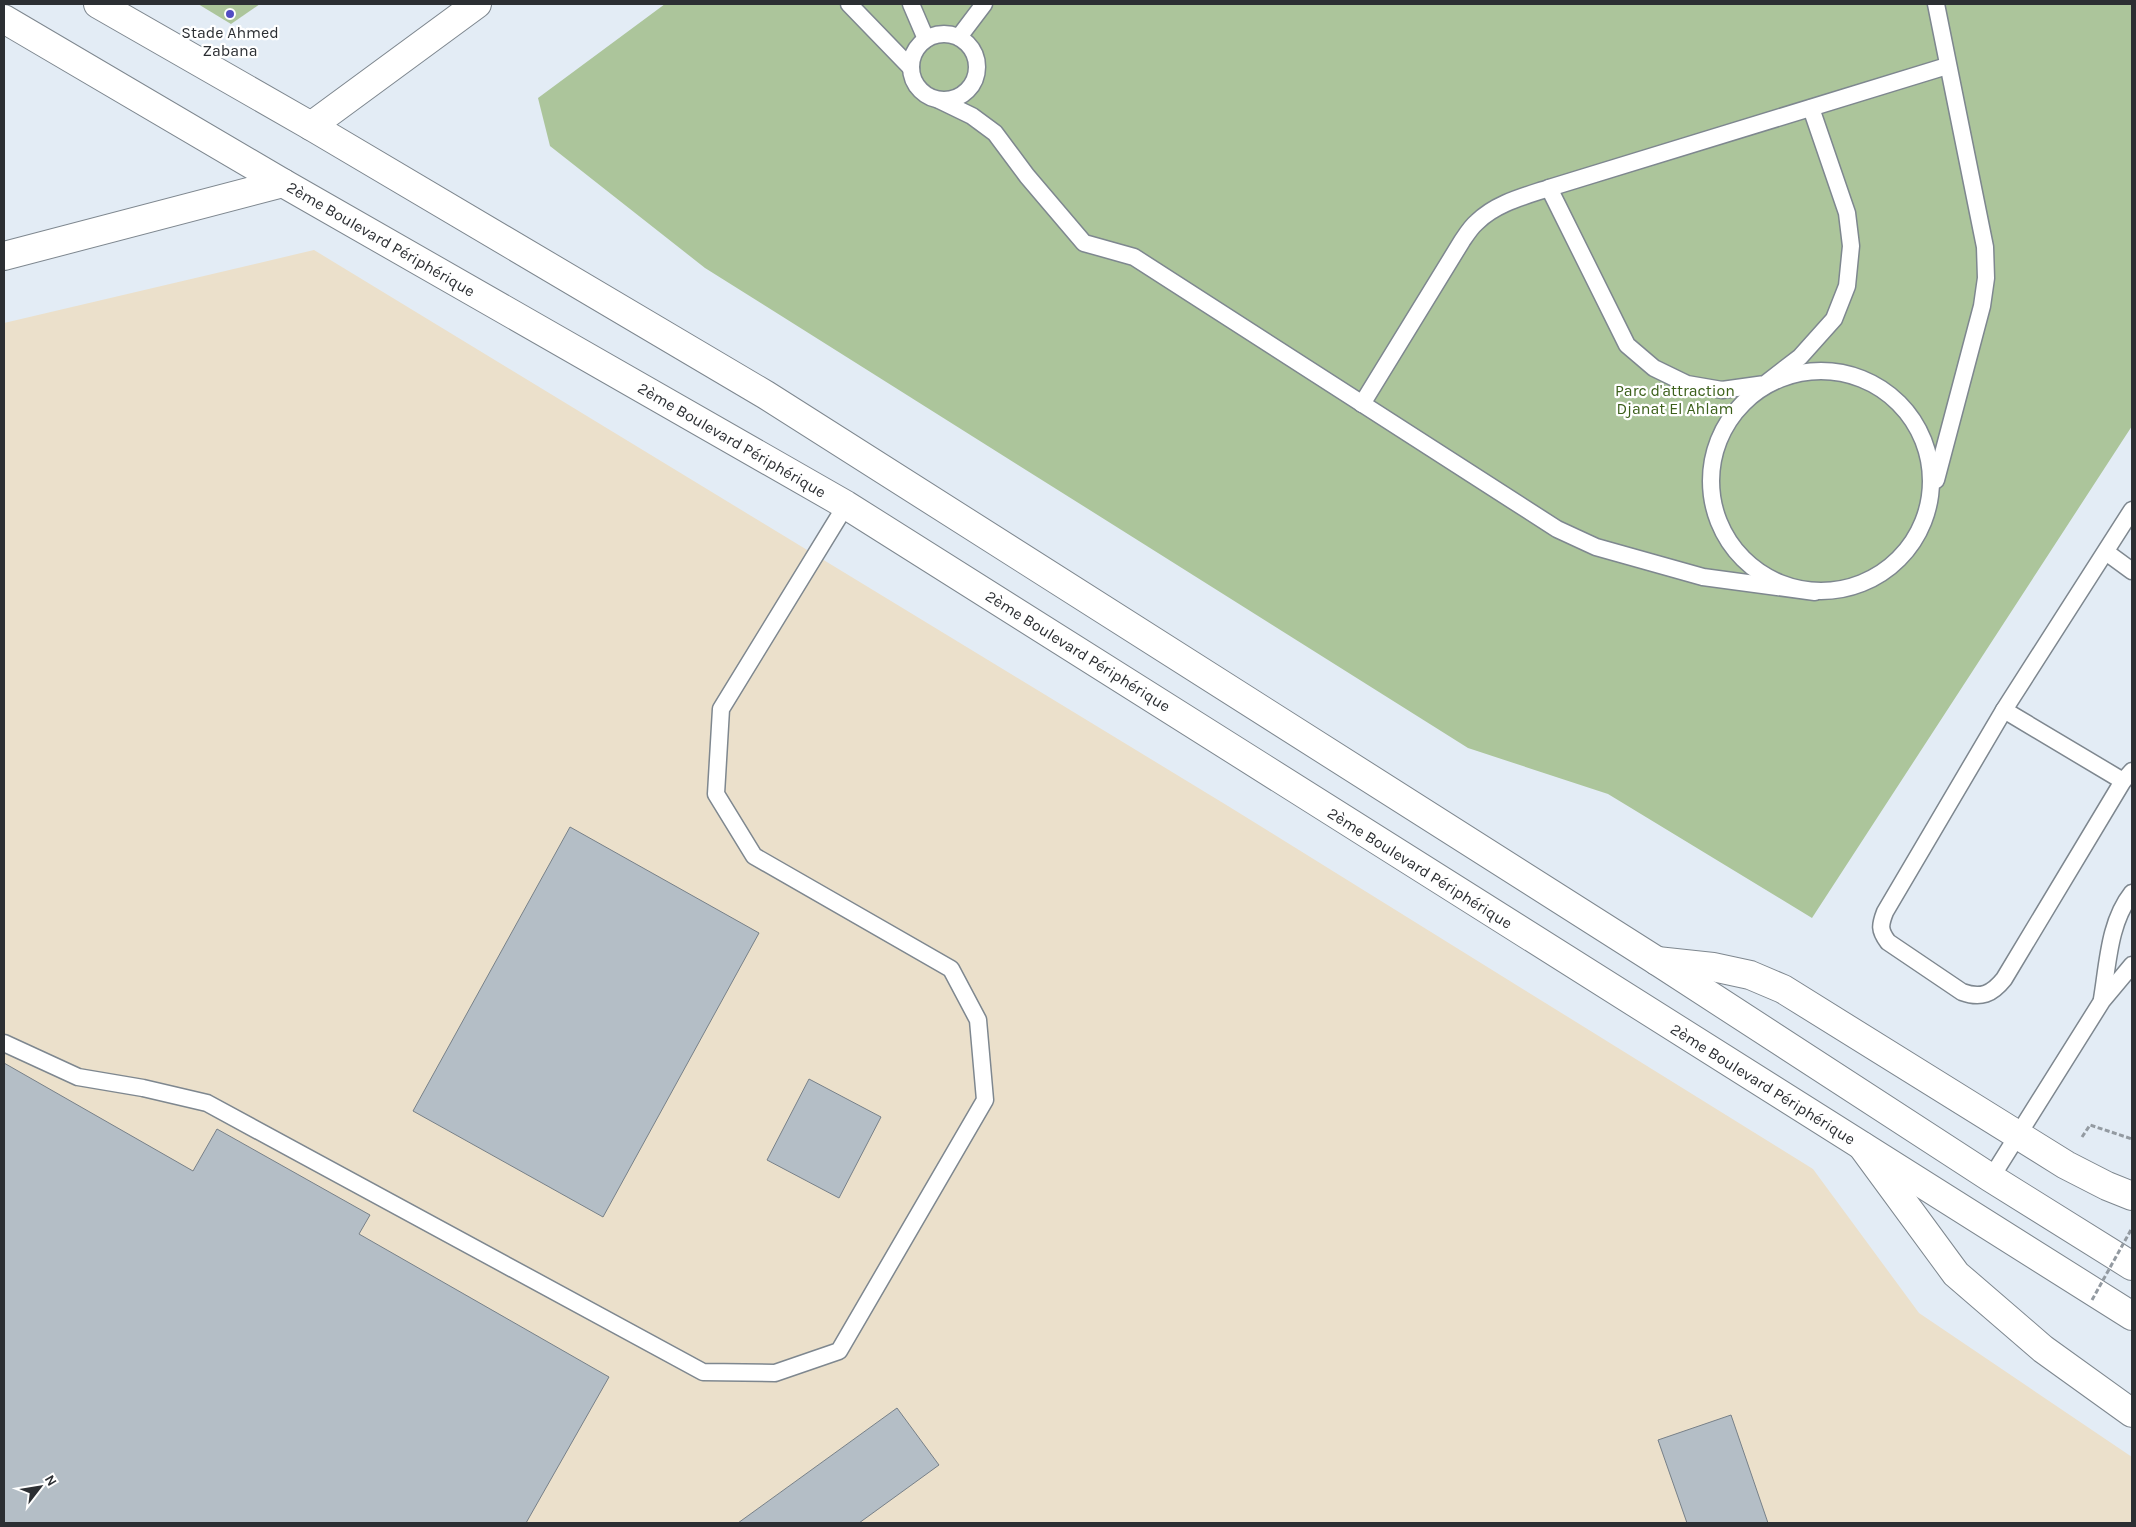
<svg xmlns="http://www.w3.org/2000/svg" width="2136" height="1527" viewBox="0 0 2136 1527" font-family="Karla,sans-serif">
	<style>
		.industrial { fill: #ebe0cb }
		.green { fill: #acc59b }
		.building { fill: #b4bec6; stroke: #778088 }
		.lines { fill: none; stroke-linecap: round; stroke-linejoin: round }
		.service-casing { stroke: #7e878f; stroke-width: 19 }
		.tertiary-casing { stroke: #7e878f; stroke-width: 30 }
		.primary-casing { stroke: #7e878f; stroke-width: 30 }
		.path { stroke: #939aa1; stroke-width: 3; stroke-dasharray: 5 2.5; stroke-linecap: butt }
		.service { stroke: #fff; stroke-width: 16 }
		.tertiary { stroke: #fff; stroke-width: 28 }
		.primary { stroke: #fff; stroke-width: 28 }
		.path-bridge { stroke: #939aa1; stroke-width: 3; stroke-dasharray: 5 2.5; stroke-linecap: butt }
		.poi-dot { fill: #524cc3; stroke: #fff; stroke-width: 2 }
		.labels { text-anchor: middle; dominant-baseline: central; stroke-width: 4.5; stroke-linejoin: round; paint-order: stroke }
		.poi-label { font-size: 16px; fill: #2c2f33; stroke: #fff }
		.street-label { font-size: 16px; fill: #2c2f33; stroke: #fff }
		.park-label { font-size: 16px; fill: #3c601b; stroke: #fff }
	</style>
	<rect width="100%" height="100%" fill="#e3ecf5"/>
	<polygon class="industrial" points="314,250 1228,806 1813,1169 1919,1313 2132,1457 2132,1523 4,1523 4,323"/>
	<g class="green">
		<polygon points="198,4 260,4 231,24"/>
		<polygon points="665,4 2132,4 2132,426 1812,918 1608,794 1468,748 705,268 550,146 538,98"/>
	</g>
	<g class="building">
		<polygon points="570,827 759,933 603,1217 413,1111"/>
		<polygon points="4,1063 193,1171 217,1129 370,1215 359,1234 609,1377 526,1523 4,1523"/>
		<polygon points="809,1079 881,1117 839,1198 767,1160"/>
		<polygon points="897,1408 939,1465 859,1523 738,1523"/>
		<polygon points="1731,1415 1768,1523 1687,1523 1658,1440"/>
	</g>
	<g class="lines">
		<defs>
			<g id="service">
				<polyline points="849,4 911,68"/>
				<polyline points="911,4 926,39"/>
				<polyline points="1936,4 1985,247 1986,278 1982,306 1936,480"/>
				<circle cx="944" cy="67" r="33"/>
				<polyline points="959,37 984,4"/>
				<polyline points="939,100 972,116 995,133 1027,176 1084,243 1134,257 1557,529 1596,547 1703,577 1815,592"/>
				<polyline points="1549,188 1627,345 1654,368 1687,384 1722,390 1765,384 1800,357 1834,319 1847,286 1851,246 1847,213 1811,108"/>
				<circle cx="1821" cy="481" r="110"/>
				<path d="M1362 404 1462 241C1466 235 1471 227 1477 222 1496 203 1525 196 1549 188L1947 66"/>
				<path d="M2132 510 2004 710 1885 912C1880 925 1879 930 1888 942L1962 992C1981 999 1992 994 2004 979L2123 781 2132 771"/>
				<polyline points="2106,552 2132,571"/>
				<polyline points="2004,710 2123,781"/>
				<path d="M2102 999C2108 963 2109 922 2132 893"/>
				<polyline points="4,1043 78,1077 143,1088 207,1103 703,1372 775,1373 839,1351 985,1100 978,1020 951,969 754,856 716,794 721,709 846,505"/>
				<polyline points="1991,1178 2102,1001 2132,965"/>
			</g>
			<g id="tertiary">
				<polyline points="311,126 477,4"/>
				<polyline points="1657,961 1713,967 1750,975 1783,989 2066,1165 2107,1186 2132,1196"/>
				<polyline points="1862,1146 1956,1274 2043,1349 2132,1413"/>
			</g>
			<g id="primary">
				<polyline points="98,4 311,126 766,395 1657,961 1991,1178 2132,1266"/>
				<polyline points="4,19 283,183 846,505 2132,1316"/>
				<polyline points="4,256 283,183"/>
			</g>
		</defs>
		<use href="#service" class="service-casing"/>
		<use href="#tertiary" class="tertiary-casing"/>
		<use href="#primary" class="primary-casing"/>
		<polyline class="path" points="2082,1137 2090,1125 2132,1139"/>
		<use href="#service" class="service"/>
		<use href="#tertiary" class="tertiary"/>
		<use href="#primary" class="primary"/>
		<polyline class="path-bridge" points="2092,1300 2132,1228"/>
	</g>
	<circle class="poi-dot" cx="230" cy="14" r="5"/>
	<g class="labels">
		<g class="poi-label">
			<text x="230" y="32">Stade Ahmed<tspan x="230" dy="18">Zabana</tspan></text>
		</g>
		<g class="street-label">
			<text transform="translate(381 239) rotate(30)">2ème Boulevard Périphérique</text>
			<text transform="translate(732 440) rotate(30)">2ème Boulevard Périphérique</text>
			<text transform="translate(1078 651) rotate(32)">2ème Boulevard Périphérique</text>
			<text transform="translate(1420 868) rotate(32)">2ème Boulevard Périphérique</text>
			<text transform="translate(1763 1084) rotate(32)">2ème Boulevard Périphérique</text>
		</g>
		<g class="park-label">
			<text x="1675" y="390">Parc d'attraction<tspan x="1675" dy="18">Djanat El Ahlam</tspan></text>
		</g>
	</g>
	<rect width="2136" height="1527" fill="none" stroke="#2c2f33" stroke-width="10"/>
	<g transform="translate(40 1487) rotate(59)" stroke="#ffffff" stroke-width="4" paint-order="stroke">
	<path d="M0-4L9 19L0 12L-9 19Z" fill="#2c2f33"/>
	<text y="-8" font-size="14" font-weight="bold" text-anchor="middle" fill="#2c2f33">N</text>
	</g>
</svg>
